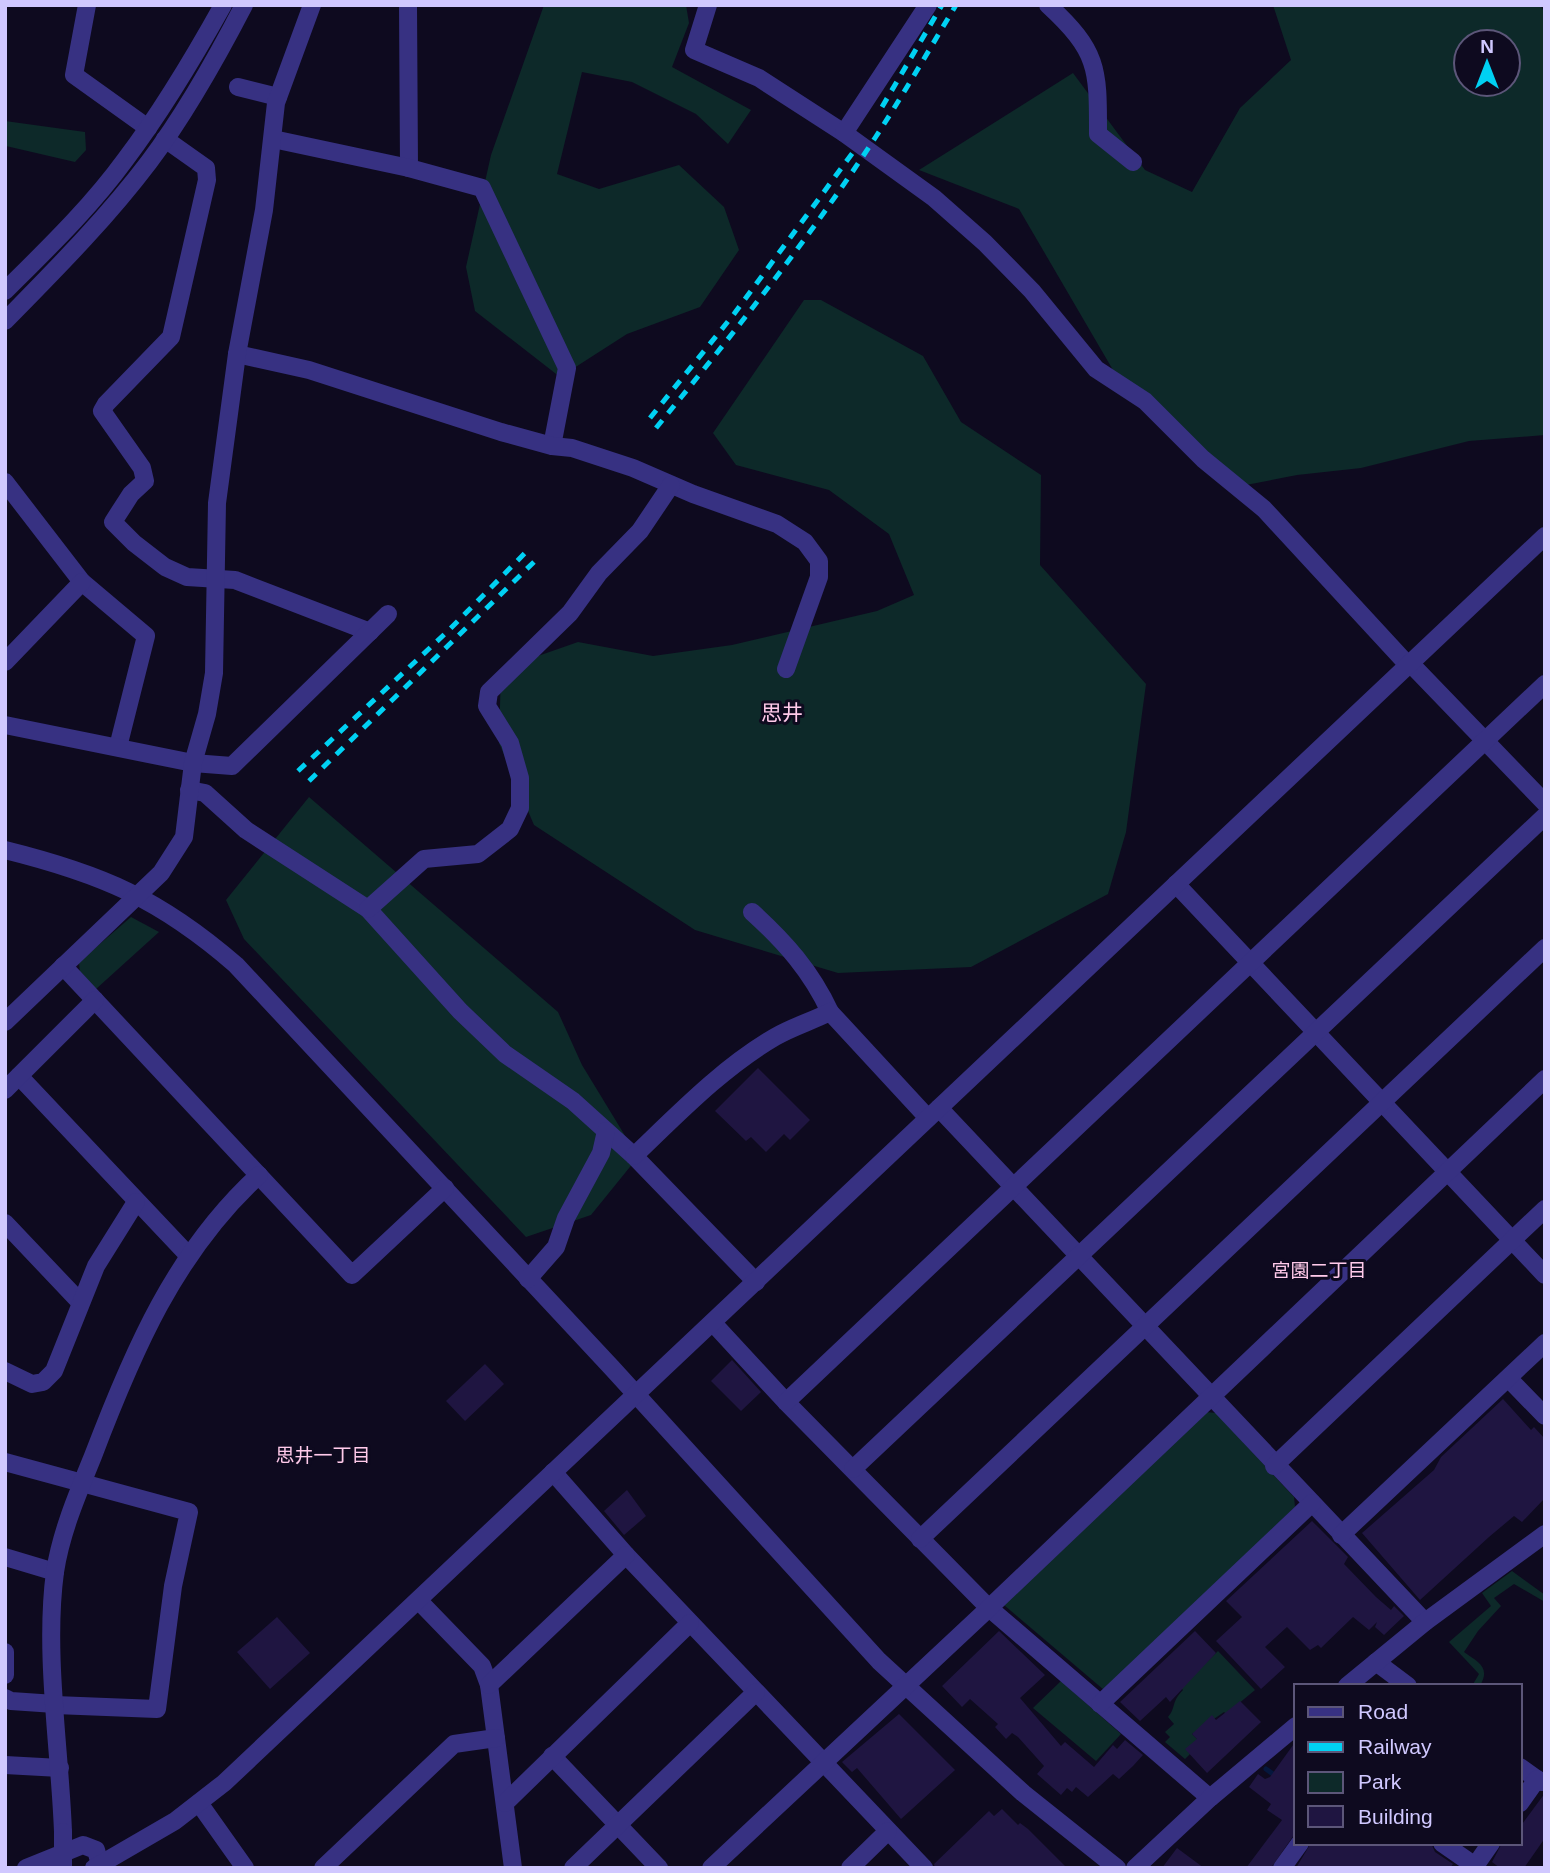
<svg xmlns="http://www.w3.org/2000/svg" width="1550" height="1873" viewBox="0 0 1550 1873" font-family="Arial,'Noto Sans JP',sans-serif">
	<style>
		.green { fill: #0d2929; fill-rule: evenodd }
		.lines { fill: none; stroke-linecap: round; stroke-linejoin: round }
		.stream { stroke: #05173d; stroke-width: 5 }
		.building { fill: #1f1541 }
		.minor { stroke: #373182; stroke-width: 18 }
		.rail { stroke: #00d1f3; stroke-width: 5; stroke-dasharray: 10 9; stroke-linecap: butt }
		.minor-bridge { stroke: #373182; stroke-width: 18 }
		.labels { text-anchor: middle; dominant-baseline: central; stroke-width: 6; stroke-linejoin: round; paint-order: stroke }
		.neighbourhood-label { font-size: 19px; fill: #ffcaea; stroke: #0e0a1f }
		.quarter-label { font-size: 21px; fill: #ffcaea; stroke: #0e0a1f }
	</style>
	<rect width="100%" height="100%" fill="#0e0a1f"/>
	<g class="green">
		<polygon points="544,5 686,5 689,23 672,67 751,110 728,144 696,114 632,82 582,72 557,174 599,189 679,165 724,207 739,250 700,307 627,334 560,377 475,311 466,267 491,155"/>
		<path d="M1273 5H1540L1545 13V435L1469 441 1361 468 1297 475 1246 485 1113 370 1019 209 919 170 1073 73 1145 170 1192 192 1240 108 1291 60ZM1466 42H1508V84H1466Z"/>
		<polygon points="5,121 85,132 86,150 75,162 6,146 5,153"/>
		<polygon points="804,300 821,300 923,356 961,422 1041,475 1040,565 1146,684 1126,832 1108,894 971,967 838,973 695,930 534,825 499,743 501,669 578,642 653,656 732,645 877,611 914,595 889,534 829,490 736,465 713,433"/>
		<polygon points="309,797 558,1012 582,1065 638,1157 591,1215 526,1237 244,939 226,900"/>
		<polygon points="131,917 159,932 96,989 80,974 79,962"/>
		<polygon points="1206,1412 1216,1413 1294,1497 1295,1507 1104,1690 1004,1605"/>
		<path d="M1512 1571 1545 1595V1602L1514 1584 1494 1598 1501 1606 1478 1631 1464 1652C1478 1662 1491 1667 1480 1686H1472L1479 1674 1449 1642 1491 1606 1482 1593Z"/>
		<path d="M1218 1651 1255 1690 1226 1714 1224 1712 1192 1734 1198 1740 1186 1749 1190 1754 1185 1759 1165 1742 1170 1737 1165 1732 1174 1724 1168 1717C1176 1708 1171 1702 1183 1690L1181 1688Z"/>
		<polygon points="1061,1681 1121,1734 1096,1761 1033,1708"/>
	</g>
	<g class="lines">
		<polyline class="stream" points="1266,1769 1277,1777"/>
	</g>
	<g class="building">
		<polygon points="758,1068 810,1120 790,1140 784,1134 766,1152 751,1137 746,1141 715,1111"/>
		<polygon points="732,1360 761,1392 741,1411 711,1381"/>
		<polygon points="485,1364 504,1384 465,1421 446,1401"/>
		<polygon points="1503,1399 1531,1430 1534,1427 1545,1439 1545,1498 1522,1522 1514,1516 1489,1537 1420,1600 1362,1533 1434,1470 1441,1457"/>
		<polygon points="627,1490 646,1516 624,1535 604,1511"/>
		<polygon points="1312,1521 1348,1557 1344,1564 1376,1597 1391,1610 1394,1606 1404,1616 1384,1635 1375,1627 1377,1622 1369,1630 1353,1617 1321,1648 1318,1645 1310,1650 1287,1627 1265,1647 1285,1667 1261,1689 1216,1641 1242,1617 1226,1601"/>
		<polygon points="277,1617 310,1653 270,1689 237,1652"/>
		<polygon points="999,1631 1045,1675 1020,1698 1061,1746 1065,1742 1094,1767 1113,1745 1117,1749 1125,1740 1143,1755 1133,1766 1119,1779 1113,1774 1088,1797 1076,1787 1072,1792 1067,1788 1061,1795 1037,1774 1044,1766 1018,1737 1012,1733 1006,1739 995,1727 998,1724 970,1699 962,1707 942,1686"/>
		<polygon points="1195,1631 1216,1653 1170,1702 1166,1697 1140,1721 1120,1702"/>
		<polygon points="1240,1701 1261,1722 1207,1773 1185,1749 1197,1739 1192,1734 1212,1715 1216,1720"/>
		<polygon points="899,1714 955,1770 901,1819 857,1768 852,1772 842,1762"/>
		<polygon points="1296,1741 1296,1832 1271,1868 1246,1868 1282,1820 1267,1810 1271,1804 1249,1787 1258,1774 1265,1779 1270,1777"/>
		<polygon points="1545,1793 1545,1838 1524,1868 1500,1868 1492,1862 1502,1843 1520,1843 1520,1827"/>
		<polygon points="1002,1809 1018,1825 1020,1823 1028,1829 1067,1868 935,1868 934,1864 989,1811 994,1816"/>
		<polygon points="1311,1843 1431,1843 1435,1852 1453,1864 1450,1868 1296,1868"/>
		<polygon points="1177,1848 1204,1868 1162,1868"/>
	</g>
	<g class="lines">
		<g class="minor">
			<polyline points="87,5 74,75 148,128"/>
			<polyline points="408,5 409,168"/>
			<polyline points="708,5 694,50 759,78 844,133 934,198 985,243 1032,291 1096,369 1145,401 1203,459 1264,509 1408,665"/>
			<path d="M1048 5C1099 52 1098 69 1098 134L1133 162"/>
			<polyline points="238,87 278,97"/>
			<polyline points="844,133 928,5"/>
			<polyline points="165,139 206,168 207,180 171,337 106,404 102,411 142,468 145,481 131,494 113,522 134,543 165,567 187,577 235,580 370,632"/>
			<polyline points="273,139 409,168 482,188 567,368 552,446"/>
			<path d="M5 291C47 249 90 208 125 160 162 111 193 59 223 5"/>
			<path d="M5 321C55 270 106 219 149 162 186 113 216 59 244 5"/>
			<polyline points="237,354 309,370 501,432 552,446 572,448 633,468 693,494 777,524 805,542 819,561 819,577 786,669"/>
			<polyline points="5,482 82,582 146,636 118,747"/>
			<polyline points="5,662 82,582"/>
			<polyline points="1410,663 1545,803"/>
			<polyline points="5,725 193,763 232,766 388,614"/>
			<polyline points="189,790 205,793 246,830 368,909 460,1011 505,1054 573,1101 634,1156 756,1282"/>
			<path d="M5 850C102 874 160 899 236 965L612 1368 879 1661 1023 1793 1117 1868"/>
			<polyline points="1176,884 1545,1275"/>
			<polyline points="368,909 424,859 478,854 510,829 520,808 520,778 510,743 487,706 489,692 570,613 599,573 640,531 671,485"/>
			<path d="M752 912C785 942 811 971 830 1012"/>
			<polyline points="63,966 352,1275 445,1188"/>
			<polyline points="5,1022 161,873 184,837 193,763 207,714 214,673 217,503 237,354 264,210 276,103 312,5"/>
			<polyline points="19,1076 189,1256"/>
			<polyline points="5,1090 95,1000"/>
			<polyline points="939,1108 1425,1622"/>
			<path d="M634 1156C678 1114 722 1068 775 1037 792 1027 812 1021 830 1012L928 1118"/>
			<polyline points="5,1223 79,1301"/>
			<polyline points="528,1279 556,1247 566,1218 601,1153 606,1131"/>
			<polyline points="713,1323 786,1402 989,1608 1210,1798"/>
			<polyline points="5,1371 32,1384 43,1382 54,1371 96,1266 136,1202"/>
			<polyline points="1509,1379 1545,1416"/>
			<polyline points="786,1402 1545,684"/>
			<polyline points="5,1462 189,1512 173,1586 157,1709 55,1705"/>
			<polyline points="1274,1466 1545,1209"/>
			<polyline points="853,1469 1545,816"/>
			<polyline points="553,1472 626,1555 924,1868"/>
			<polyline points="1341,1535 1545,1343"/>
			<polyline points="920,1539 1545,948"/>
			<polyline points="5,1557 55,1572"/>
			<polyline points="419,1601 482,1666 489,1685 513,1868"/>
			<polyline points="5,1652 5,1675"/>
			<polyline points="1376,1662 1408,1686"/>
			<polyline points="489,1685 626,1555"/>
			<polyline points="1347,1686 1425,1622 1545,1534"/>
			<polyline points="5,1698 11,1701 55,1704"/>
			<polyline points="1100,1704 1312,1503"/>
			<polyline points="552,1756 659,1868"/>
			<polyline points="5,1765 60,1768"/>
			<polyline points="1520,1767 1541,1782"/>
			<polyline points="199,1803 245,1868"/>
			<polyline points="505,1803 690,1623"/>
			<polyline points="1520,1803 1537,1779"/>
			<path d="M63 1832C60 1750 44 1653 55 1572 61 1532 78 1493 93 1456 133 1351 175 1252 259 1175"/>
			<polyline points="1442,1843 1475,1866 1491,1843"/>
			<polyline points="26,1868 83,1845 96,1850 101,1868"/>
			<polyline points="94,1868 175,1821 224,1783 1545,536"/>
			<polyline points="323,1868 454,1744 496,1738"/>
			<polyline points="573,1868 756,1692"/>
			<polyline points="711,1868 989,1608 1545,1079"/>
			<polyline points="850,1868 888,1831"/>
			<polyline points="1135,1868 1210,1798 1296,1726"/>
			<polyline points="1282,1868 1300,1843"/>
		</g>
		<g class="rail">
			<polyline points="882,107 942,5"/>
			<polyline points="650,418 734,314 854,151"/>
			<path d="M656 428C733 334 809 239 875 138 903 95 929 50 956 5"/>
			<polyline points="298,771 448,631 529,549"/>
			<polyline points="309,781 538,558"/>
		</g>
		<polyline class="minor-bridge" points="63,1832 63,1868"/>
	</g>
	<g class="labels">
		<g class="neighbourhood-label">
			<text x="1319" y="1270">宮園二丁目</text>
			<text x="323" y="1455">思井一丁目</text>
		</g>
		<g class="quarter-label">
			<text x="782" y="712">思井</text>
		</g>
	</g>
	<rect width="1550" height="1873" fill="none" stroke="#d0c8ff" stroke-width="14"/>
	<rect x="1294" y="1684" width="228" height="161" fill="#0e0a1f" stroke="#5c5679" stroke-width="2"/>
	<rect x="1308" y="1707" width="35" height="10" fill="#373182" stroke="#5c5679" stroke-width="2"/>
	<text x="1358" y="1719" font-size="21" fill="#d0c8ff">Road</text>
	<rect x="1308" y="1742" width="35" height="10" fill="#00d1f3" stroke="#5c5679" stroke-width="2"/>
	<text x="1358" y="1754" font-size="21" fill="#d0c8ff">Railway</text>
	<rect x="1308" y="1772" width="35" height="21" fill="#0d2929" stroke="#5c5679" stroke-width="2"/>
	<text x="1358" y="1789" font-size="21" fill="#d0c8ff">Park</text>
	<rect x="1308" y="1806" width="35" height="21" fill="#1f1541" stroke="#5c5679" stroke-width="2"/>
	<text x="1358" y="1824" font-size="21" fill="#d0c8ff">Building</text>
	<g transform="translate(1487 63)"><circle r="33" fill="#0e0a1f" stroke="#5c5679" stroke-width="2"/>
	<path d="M0-5L12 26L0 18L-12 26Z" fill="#00d1f3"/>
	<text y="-10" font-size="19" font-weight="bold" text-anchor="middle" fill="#d0c8ff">N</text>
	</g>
</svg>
